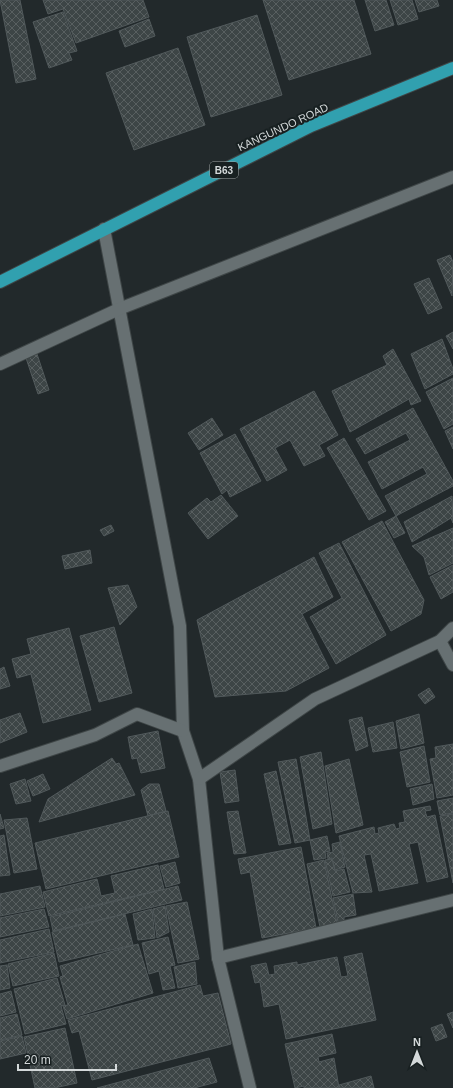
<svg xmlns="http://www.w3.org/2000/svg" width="453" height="1088" viewBox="0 0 453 1088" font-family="Helvetica,sans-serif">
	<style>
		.building { fill: url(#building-cross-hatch); stroke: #51595b }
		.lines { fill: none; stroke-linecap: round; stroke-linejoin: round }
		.minor-casing { stroke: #3f4647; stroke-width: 14 }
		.highway-casing { stroke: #3f4647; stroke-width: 14 }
		.minor { stroke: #677072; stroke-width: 12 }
		.highway { stroke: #31a0af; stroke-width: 12 }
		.labels { text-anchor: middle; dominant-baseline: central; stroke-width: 4; stroke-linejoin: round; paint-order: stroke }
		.shield { fill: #182021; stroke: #9ca2a2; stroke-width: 1 }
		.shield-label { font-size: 10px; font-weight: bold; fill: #d4d9da }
		.street-label { font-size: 11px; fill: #d4d9da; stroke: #182021 }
	</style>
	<defs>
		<pattern id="building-cross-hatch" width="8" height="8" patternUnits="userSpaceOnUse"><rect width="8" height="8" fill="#3d4546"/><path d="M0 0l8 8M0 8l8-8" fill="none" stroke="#585f60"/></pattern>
	</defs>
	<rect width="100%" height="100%" fill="#22292b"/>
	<g class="building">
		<polygon points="0,0 20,0 36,79 16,83"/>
		<polygon points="43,0 143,0 149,17 76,43 63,9 48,14"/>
		<polygon points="263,0 354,0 371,54 289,80"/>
		<polygon points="365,0 386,0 394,25 375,31"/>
		<polygon points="390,0 412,0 418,19 398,25"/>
		<polygon points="415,0 437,0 439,6 419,12"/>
		<polygon points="63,12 77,51 69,53 72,60 49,68 33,22"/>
		<polygon points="257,15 282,95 211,117 187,37"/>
		<polygon points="149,19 155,36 125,47 119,31"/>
		<polygon points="178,48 205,125 134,150 106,73"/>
		<polygon points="450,255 453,262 452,296 437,260"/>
		<polygon points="429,278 442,308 428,314 414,284"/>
		<polygon points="453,332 453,349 446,336"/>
		<polygon points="442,339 453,369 453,374 425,389 411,354"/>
		<polygon points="393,349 421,401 411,405 409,399 350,432 332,391 387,365 383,356"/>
		<polygon points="37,354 49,390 38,394 26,358"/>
		<polygon points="453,378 453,424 444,429 426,392"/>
		<polygon points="314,391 338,435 319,445 325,456 304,466 290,440 275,448 287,470 267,481 240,429"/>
		<polygon points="413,408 453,481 453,486 396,516 385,496 427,474 423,467 382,489 368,462 410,440 406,433 365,454 356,439"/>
		<polygon points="212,418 223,435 199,450 188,433"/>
		<polygon points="453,427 453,449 445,431"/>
		<polygon points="235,434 261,481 230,497 227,490 222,494 200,453"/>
		<polygon points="344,438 386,511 369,520 327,448"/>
		<polygon points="221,495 238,516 208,539 188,513 207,498 211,502"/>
		<polygon points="452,496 453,523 451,518 412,542 404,522"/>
		<polygon points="396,516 405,533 394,538 385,522"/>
		<polygon points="382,521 424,600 421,614 391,631 342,542"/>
		<polygon points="111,525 114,531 104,536 100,530"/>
		<polygon points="453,528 453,563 429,575 424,557 412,546"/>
		<polygon points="339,543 386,635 336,664 310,617 342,598 319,553"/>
		<polygon points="90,550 92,563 65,569 62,556"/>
		<polygon points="314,557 333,597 302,614 329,668 286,691 215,697 197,620"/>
		<polygon points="453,565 453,592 441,599 430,577"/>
		<polygon points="128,585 137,607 120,625 108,588"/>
		<polygon points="114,627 132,693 99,702 80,636"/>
		<polygon points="69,628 91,710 43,723 31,674 17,678 12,659 31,654 27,639"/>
		<polygon points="4,667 10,686 0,689 0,669"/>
		<polygon points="429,688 435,697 425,704 418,695"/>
		<polygon points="20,713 27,732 0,743 0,720"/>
		<polygon points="419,714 424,743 401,749 396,721"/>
		<polygon points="362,717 368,746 356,751 349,720"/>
		<polygon points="393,722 397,748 373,752 368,728"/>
		<polygon points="158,731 165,768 141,773 137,758 132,759 128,737"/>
		<polygon points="453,744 453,795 437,798 430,759 436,758 435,747"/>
		<polygon points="424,746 430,782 407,787 400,752"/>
		<polygon points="321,752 332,824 313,829 300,757"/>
		<polygon points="112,758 116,764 119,763 135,795 39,822 48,799"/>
		<polygon points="296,759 310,840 295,843 278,762"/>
		<polygon points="349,759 363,825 336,833 325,766"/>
		<polygon points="235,770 239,801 225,803 220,772"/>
		<polygon points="276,771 291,843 279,845 264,774"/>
		<polygon points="43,774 50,789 33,796 27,781"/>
		<polygon points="25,779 31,801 16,804 10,784"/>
		<polygon points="149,784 159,784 166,811 148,816 141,790"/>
		<polygon points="432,784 434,799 413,805 410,789"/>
		<polygon points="453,798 453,813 440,815 437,801"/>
		<polygon points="430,806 431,810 425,811 427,817 435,815 448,877 427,882 418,842 409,844 418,883 379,891 371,854 364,855 372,892 353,893 339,836 374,827 375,834 379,833 378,828 394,824 396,829 400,828 399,823 405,822 403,811"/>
		<polygon points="168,811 179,857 46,889 35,843"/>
		<polygon points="238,811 246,853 234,854 227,812"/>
		<polygon points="0,814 4,828 0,829"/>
		<polygon points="453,814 453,883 440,816"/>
		<polygon points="27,818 37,869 14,873 4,820"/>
		<polygon points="4,835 10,875 0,876 0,836"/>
		<polygon points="327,836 330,851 325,852 326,858 314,860 310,840"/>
		<polygon points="340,842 345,867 335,870 332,858 328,859 327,853 333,852 332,844"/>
		<polygon points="301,847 316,928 262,938 250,872 241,874 238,859"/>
		<polygon points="332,859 335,871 344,869 350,892 333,896 325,860"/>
		<polygon points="324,860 337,923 320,927 307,864"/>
		<polygon points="175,862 180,883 166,887 160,866"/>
		<polygon points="158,865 164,889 49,916 43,892 97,879 101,896 115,893 111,876"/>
		<polygon points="40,886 45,907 0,916 0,894"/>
		<polygon points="178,886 182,900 53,931 50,917"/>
		<polygon points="353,894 356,915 344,917 344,921 338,922 333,898"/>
		<polygon points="187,902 199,959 178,963 166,906"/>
		<polygon points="165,906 169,932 157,938 153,909"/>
		<polygon points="44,909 49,927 0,937 0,918"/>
		<polygon points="152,909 155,938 138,940 133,914"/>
		<polygon points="125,914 133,945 59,962 52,932"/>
		<polygon points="49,929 54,952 0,963 0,940"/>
		<polygon points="168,937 175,965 170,966 175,988 163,990 159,971 149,974 142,943"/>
		<polygon points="138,944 153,993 67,1019 63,1006 68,1005 60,977 63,976 60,966"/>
		<polygon points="54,953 59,976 13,986 8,964"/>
		<polygon points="362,953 376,1020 286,1039 279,1004 264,1007 260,982 255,983 251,966 266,963 269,975 275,974 274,966 297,962 297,965 337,957 341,977 348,976 344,957"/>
		<polygon points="195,962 197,984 178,988 174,967"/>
		<polygon points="7,965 10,988 0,990 0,966"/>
		<polygon points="57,978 65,1005 61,1006 66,1024 25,1034 14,989"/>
		<polygon points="200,985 203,996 218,993 231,1044 92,1080 79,1031 72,1033 68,1020"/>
		<polygon points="11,991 16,1012 0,1016 0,994"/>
		<polygon points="453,1012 453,1028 447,1014"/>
		<polygon points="17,1014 22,1035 0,1040 0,1018"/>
		<polygon points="442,1024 447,1037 436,1041 431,1028"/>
		<polygon points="65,1028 77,1083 54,1088 35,1088 24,1037"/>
		<polygon points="332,1034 336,1053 318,1057 319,1062 334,1058 339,1088 304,1088 304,1086 295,1088 285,1044"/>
		<polygon points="22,1036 26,1053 0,1059 0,1041"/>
		<polygon points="209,1058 217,1082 194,1088 97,1088"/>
		<polygon points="371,1076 374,1088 340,1088 339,1085"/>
	</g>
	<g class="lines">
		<defs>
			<g id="minor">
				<polyline points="104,229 180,626 183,731 199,779 218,958 250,1088"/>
				<polyline points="0,364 119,309 453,177"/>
				<polyline points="440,641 453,665"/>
				<polyline points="0,766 95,735 137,714 183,731"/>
				<polyline points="199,779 315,699 440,641 453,628"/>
				<polyline points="218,958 453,900"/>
			</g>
			<polyline id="highway" points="0,282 311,126 453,68"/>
		</defs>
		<use href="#minor" class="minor-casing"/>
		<use href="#highway" class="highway-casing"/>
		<use href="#minor" class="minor"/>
		<use href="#highway" class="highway"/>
	</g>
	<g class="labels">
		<rect class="shield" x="210" y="162" width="28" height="16" rx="3"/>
		<g class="shield-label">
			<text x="224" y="170">B63</text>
		</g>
		<g class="street-label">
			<text transform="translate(283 127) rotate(-25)">KANGUNDO ROAD</text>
		</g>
	</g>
	<g transform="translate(417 1052)" stroke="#182021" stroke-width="3" paint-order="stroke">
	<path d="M0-3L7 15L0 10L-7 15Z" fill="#d4d9da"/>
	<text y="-6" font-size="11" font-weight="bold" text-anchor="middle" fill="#d4d9da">N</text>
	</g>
	<path d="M18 1064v6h98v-6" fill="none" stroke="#d4d9da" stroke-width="2"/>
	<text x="24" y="1064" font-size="12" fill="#d4d9da" stroke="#182021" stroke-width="3" paint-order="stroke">20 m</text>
</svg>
